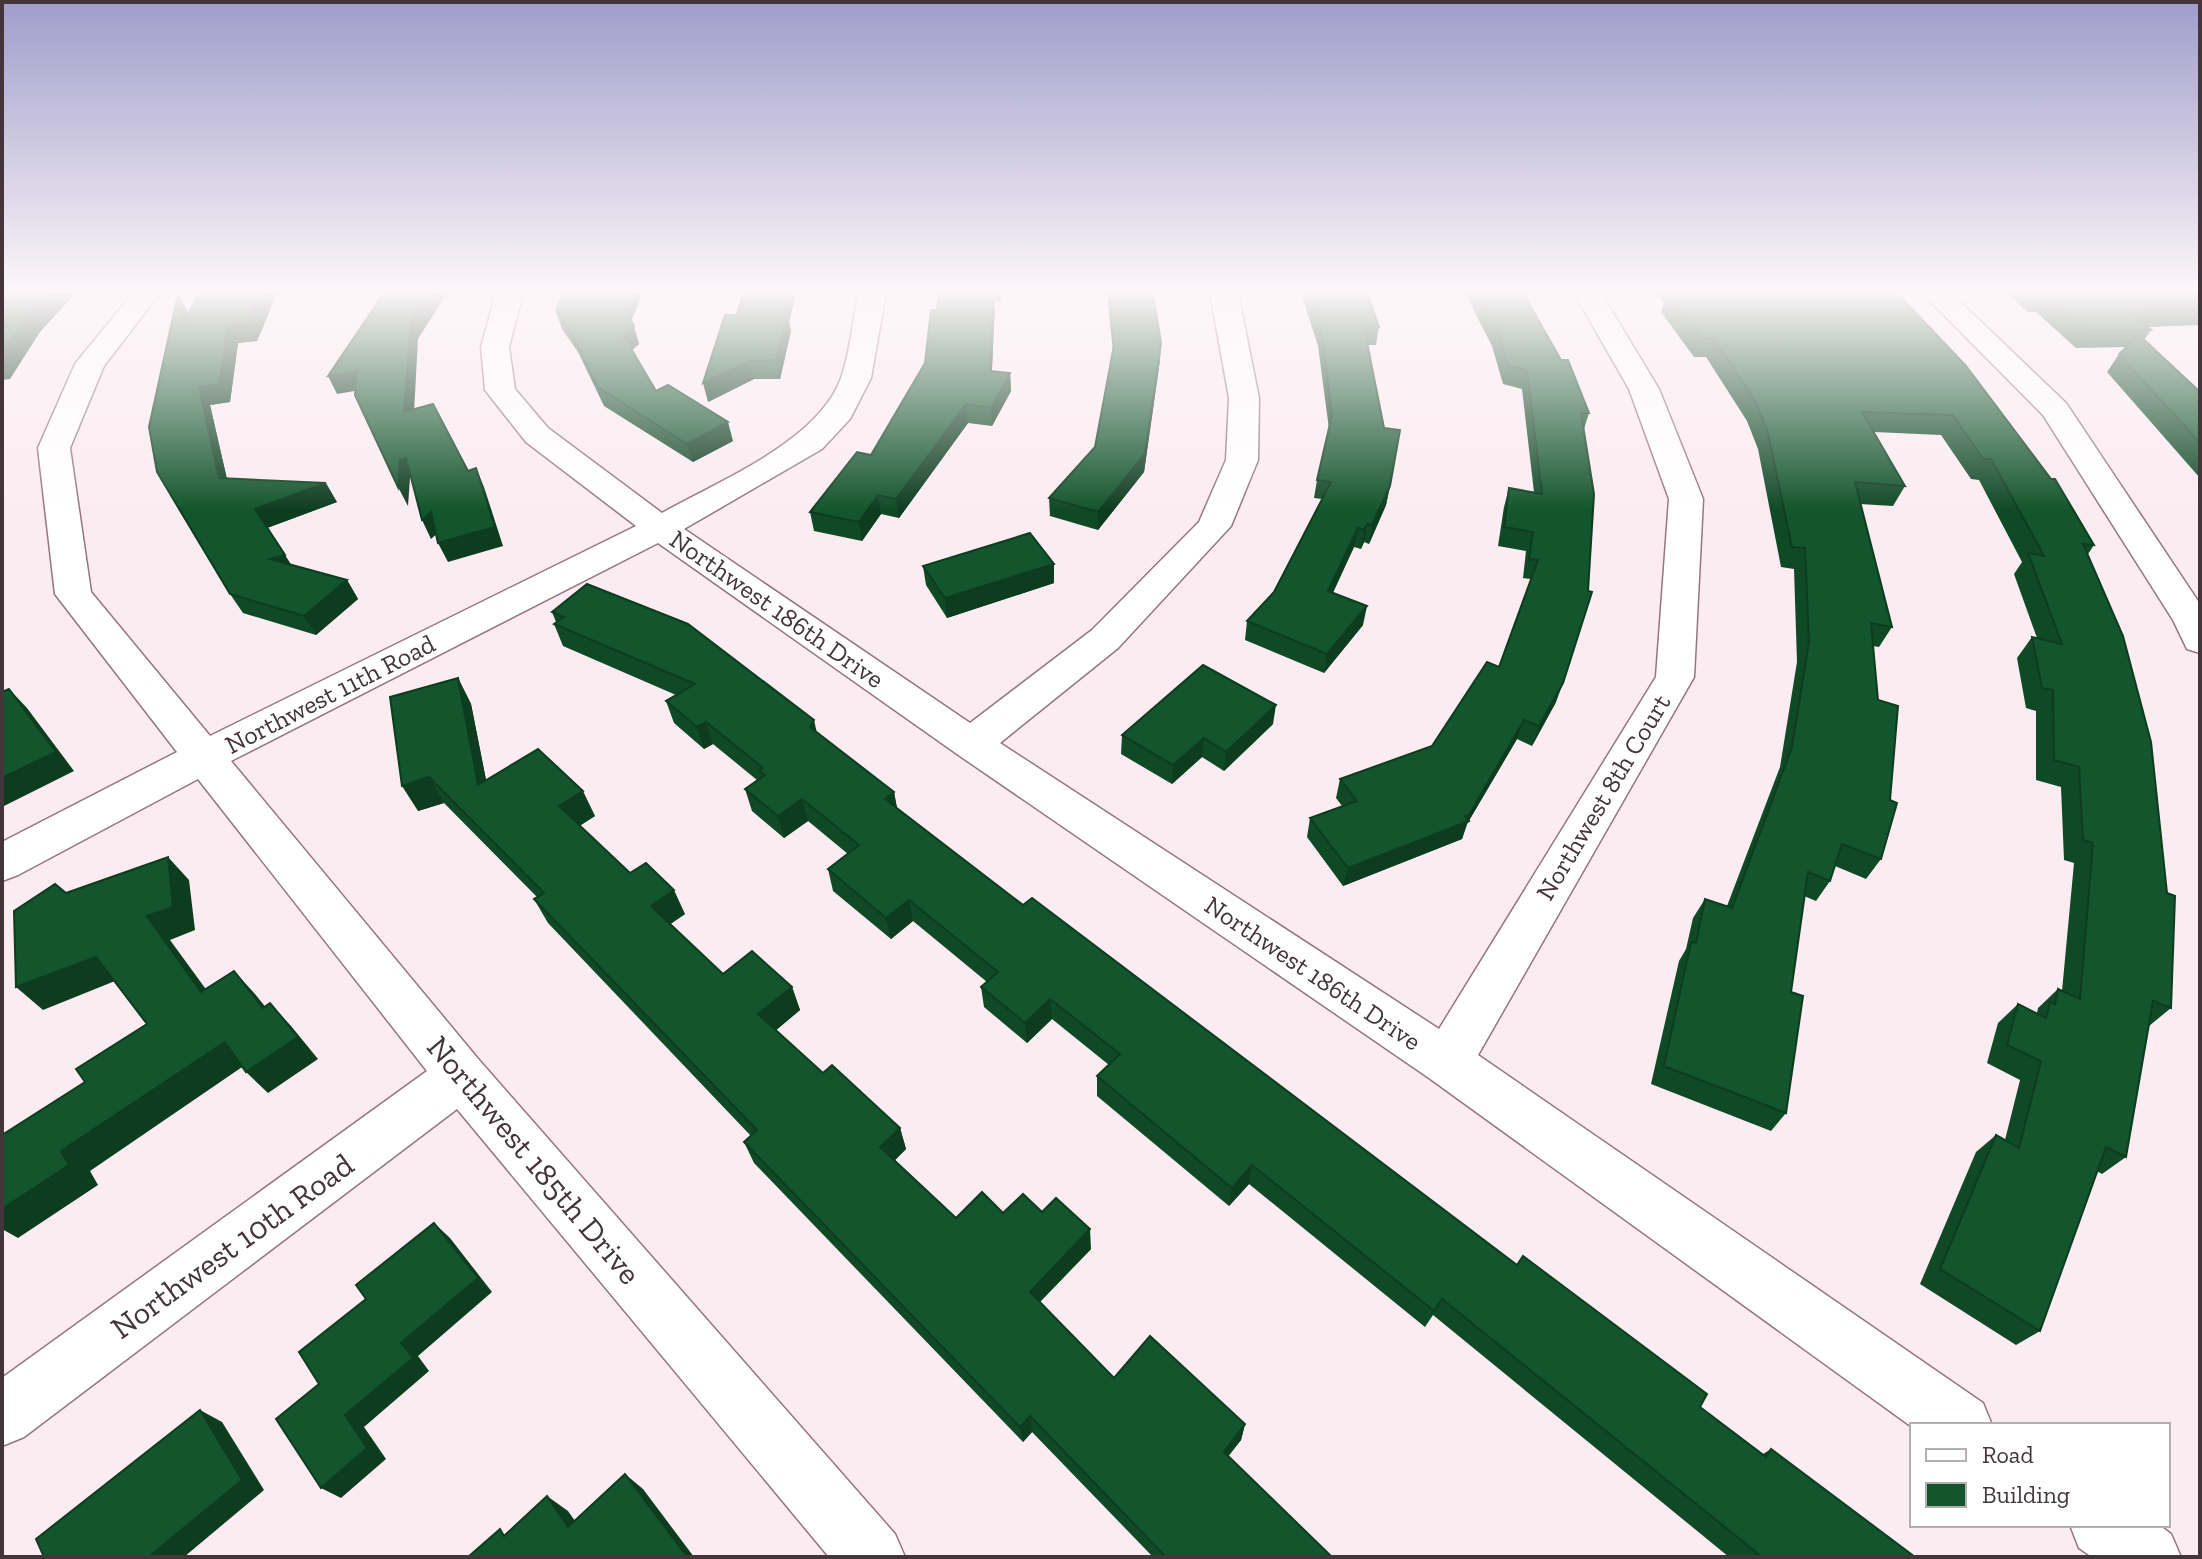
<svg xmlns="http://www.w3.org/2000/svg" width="2202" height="1559" viewBox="0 0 2202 1559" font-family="'Zilla Slab',serif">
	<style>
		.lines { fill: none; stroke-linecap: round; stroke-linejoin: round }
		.minor-casing { stroke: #957581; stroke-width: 3 }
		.minor { fill: #fff; fill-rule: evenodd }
		.wall { fill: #104926 }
		.shaded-wall { fill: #0d3c1f }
		.building { fill: #13552c; stroke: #0d3c1f; stroke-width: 2 }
		.labels { text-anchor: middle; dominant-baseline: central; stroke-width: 8; stroke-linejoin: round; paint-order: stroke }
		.street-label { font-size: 26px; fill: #43353a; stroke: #fff }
		.near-street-label { font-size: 32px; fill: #43353a; stroke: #fff }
	</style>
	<rect width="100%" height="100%" fill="#fbecf1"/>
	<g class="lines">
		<defs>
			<g id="minor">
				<path d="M133 293H160L104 366 70 448 91 592 210 736 636 526 526 442 485 390 481 347 496 293H523L509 347 515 389 548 428 662 513C718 481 818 442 841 378 850 352 853 321 858 293H886L871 378 850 419 822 449 684 529 970 723 1092 630 1199 522 1226 460 1229 398 1210 293H1238L1259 398 1258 460 1231 526 1118 648 1000 743 1439 1029 1656 677 1669 499 1629 389 1574 293H1601L1659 389 1703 499 1694 677 1478 1055 1983 1403 1992 1425 1912 1427 1429 1078 957 754 658 543 231 761 479 1060 895 1534 905 1557H829L457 1109 24 1437 2 1446V1378L427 1071 198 779 18 875 2 881V842L177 752 55 594 38 448 75 364Z"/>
				<polygon points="1922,293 1951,293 2066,403 2200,604 2200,653 2187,649 2173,620 2043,415"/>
				<polygon points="2070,1525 2159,1525 2171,1534 2181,1557 2092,1557 2079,1548"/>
			</g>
		</defs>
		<use href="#minor" class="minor-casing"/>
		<use href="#minor" class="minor"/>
	</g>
	<g class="wall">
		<polygon points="199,293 277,293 257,341 238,343 230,402 210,405 227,479 337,502 267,528 291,565 347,580 358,599 316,635 243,613 230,594 178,294 188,313"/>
		<polygon points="743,293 796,293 789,322 791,331 780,379 754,379 708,402"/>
		<polygon points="939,293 1001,293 1001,301 995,301 992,371 1010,373 1011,391 992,426 968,423 899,518 881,514 862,541 814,531 810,512 871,455 925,363 937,310"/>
		<polygon points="1107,293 1153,293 1160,360 1144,472 1098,530 1050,516 1049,498 1095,447 1113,352"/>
		<polygon points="1301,293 1367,293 1379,327 1376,345 1368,345 1390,486 1386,505 1369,544 1364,542 1361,549 1354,547 1333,593 1363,625 1324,673 1245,640 1247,621 1274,592 1322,499 1314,498 1317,480 1329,429 1318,346"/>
		<polygon points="1465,293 1523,293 1589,413 1584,429 1556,702 1532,746 1517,739 1467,824 1462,839 1343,886 1307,837 1310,818 1342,806 1336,798 1340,779 1432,746 1499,667 1531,579 1523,578 1526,551 1498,546 1504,507 1509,488 1534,492 1522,389 1503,384 1492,346"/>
		<polygon points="1656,293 1897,293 2094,545 2088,554 2171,1008 2149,1026 2126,1157 2102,1174 2097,1171 2040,1331 2016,1345 1920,1284 1976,1152 1996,1135 2005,1140 2020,1080 1987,1063 1998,1023 2018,1004 2037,1013 2038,1008 2058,989 2062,991 2074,863 2064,860 2061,787 2036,780 2036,711 2026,708 2017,658 2032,637 2037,638 2014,574 2022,562 1979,480 1971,479 1941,435 1874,432 1905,486 1893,506 1860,504 1892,627 1879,647 1873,646 1881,859 1866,879 1835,866 1830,881 1816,901 1804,896 1791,992 1786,1113 1771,1131 1651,1084 1679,961 1686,949 1693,918 1705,899 1727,906 1780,767 1797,662 1794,569 1781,567 1758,449 1747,421 1706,357 1694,357 1661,312 1664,303"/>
		<polygon points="2006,293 2200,293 2200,325 2147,327 2151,330 2144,340 2200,392 2200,478 2107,372 2119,354 2127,347 2076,348 2036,312 2028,312"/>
		<polygon points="556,311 631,321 639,344 632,350 656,391 733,441 693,462 604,406 578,352 562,329"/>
		<polygon points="923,566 1054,583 947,618 926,585"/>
		<polygon points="552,612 817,733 894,792 897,808 1023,905 1763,1454 1771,1449 1915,1557 1729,1557 1433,1315 1425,1327 1249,1184 1229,1206 1097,1096 1097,1076 1109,1065 1052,1019 1027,1043 984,1007 981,987 987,982 913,921 891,939 833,891 828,869 848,854 808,821 784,838 752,811 745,789 757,780 713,744 704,749 674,723 666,701 676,695 563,646 554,624 556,622"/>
		<polygon points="458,678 471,704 486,780 595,816 580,825 630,873 685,914 670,924 723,974 792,987 800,1010 776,1030 823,1073 900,1128 906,1149 895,1160 956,1218 1003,1213 1042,1212 1091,1249 1040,1302 1114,1378 1245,1424 1241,1440 1228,1456 1332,1557 1153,1557 1032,1432 1023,1442 754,1163 744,1142 751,1136 548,923 534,899 537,897 444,803 418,811"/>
		<polygon points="1273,724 1224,771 1202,757 1172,784 1121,754 1122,735"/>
	</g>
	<g class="shaded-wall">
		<polygon points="48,293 76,293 40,332 10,379 3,380 2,383 2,354 28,315"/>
		<polygon points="260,293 277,293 257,341 238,343 230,402 210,405 231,497 219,478 199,387 228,325"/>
		<polygon points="429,293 447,293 418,339 413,431 404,412 411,322"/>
		<polygon points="631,293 643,293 629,326 624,308"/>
		<polygon points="788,293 796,293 789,322 791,331 780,379 776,360 784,314"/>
		<polygon points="993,293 994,293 995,301 991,389 990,371"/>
		<polygon points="178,294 188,312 194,340 184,322"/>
		<polygon points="634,326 639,344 629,353 623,335"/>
		<polygon points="1161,343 1160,360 1144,472 1098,530 1098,512"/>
		<polygon points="750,361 754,379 708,402 703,383"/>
		<polygon points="357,371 366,389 337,394 328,376"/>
		<polygon points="1010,373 1011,391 992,426 991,408"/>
		<polygon points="966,404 968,423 899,518 896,499"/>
		<polygon points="728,422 733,441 693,462 687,444"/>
		<polygon points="406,458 415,477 410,478 408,506 398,487 400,460"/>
		<polygon points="476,468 484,487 503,546 448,562 438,543"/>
		<polygon points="326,483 337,502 267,528 255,509"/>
		<polygon points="1390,486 1386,505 1369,544 1372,525"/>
		<polygon points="878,495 881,514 862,541 859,522"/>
		<polygon points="431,512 440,531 431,539 422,520"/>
		<polygon points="1367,524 1364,542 1361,549 1364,530"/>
		<polygon points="1358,528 1354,547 1324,610 1328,591"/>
		<polygon points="285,555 297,574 270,559"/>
		<polygon points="1054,564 1054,583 947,618 945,598"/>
		<polygon points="347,580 358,599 316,635 304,616"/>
		<polygon points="1367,606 1363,625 1324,673 1327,654"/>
		<polygon points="458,678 471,704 492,810 478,785"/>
		<polygon points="1563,683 1556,702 1532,746 1539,726"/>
		<polygon points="9,689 27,708 74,771 2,807 2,778"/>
		<polygon points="1276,705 1273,724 1224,771 1226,752"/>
		<polygon points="814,720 819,742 810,727"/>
		<polygon points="1524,720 1517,739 1467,824 1462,839 1343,886 1348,868 1465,816"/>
		<polygon points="706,722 713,744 704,749 697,727"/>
		<polygon points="1204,738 1202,757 1172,784 1173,765"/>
		<polygon points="429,777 444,803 418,811 402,786"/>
		<polygon points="583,791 595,816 572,831 559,806"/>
		<polygon points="894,792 898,814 885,799"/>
		<polygon points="802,799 808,821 784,838 778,816"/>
		<polygon points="168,857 189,880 195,930 170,940 224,1014 201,992 147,916"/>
		<polygon points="674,890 685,914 662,930 651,906"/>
		<polygon points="909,900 913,921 891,939 886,918"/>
		<polygon points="96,957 120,979 43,1010 16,987"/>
		<polygon points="234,971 255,994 284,1030 263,1008"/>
		<polygon points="792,987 800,1010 768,1037 758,1014"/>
		<polygon points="1050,999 1052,1019 1027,1043 1025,1023"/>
		<polygon points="270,1003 291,1026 318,1059 268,1093 246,1072"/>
		<polygon points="225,1042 248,1063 90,1171 98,1185 18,1238 2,1229 2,1209 61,1151"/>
		<polygon points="900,1128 906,1149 887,1168 880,1147"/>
		<polygon points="1252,1165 1249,1184 1229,1206 1232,1188"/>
		<polygon points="434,1223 450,1238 492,1292 418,1356 429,1371 364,1427 386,1459 341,1498 321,1488 345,1415 401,1343"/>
		<polygon points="1090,1229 1091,1249 1032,1310 1030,1292"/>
		<polygon points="200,1410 222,1422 264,1490 184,1557 153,1557 151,1555"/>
		<polygon points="1030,1416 1032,1432 1023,1442 1020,1427"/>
		<polygon points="1245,1424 1241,1440 1220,1467 1224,1452"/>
		<polygon points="625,1474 643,1489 694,1557 684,1557"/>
		<polygon points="547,1496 568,1511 589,1541 568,1527"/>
	</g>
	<g class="building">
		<polygon points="2,293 48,293 28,315 2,354"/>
		<polygon points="199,293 260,293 247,323 228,325 219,384 199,387 219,478 326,483 255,509 285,555 270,559 347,580 304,616 230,594 157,472 149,427 178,294 184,322"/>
		<polygon points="384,293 429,293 411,322 404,412 433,404 468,471 476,468 495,527 438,543 431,512 422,520 406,458 400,460 398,487 355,395 357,371 328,376"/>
		<polygon points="564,293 631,293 624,308 634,326 623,335 656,391 668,385 728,422 687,444 598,387 572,334 556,311"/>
		<polygon points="743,293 788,293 784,314 788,313 776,360 750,361 703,383 725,315 737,315"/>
		<polygon points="939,293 993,293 990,371 1010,373 991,408 966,404 896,499 878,495 859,522 810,512 857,452 871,455 925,363 931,310 937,310"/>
		<polygon points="1109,293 1153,293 1161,343 1145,454 1098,512 1049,498 1095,447 1114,345"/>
		<polygon points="1309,293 1367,293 1379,327 1364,327 1384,428 1400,430 1390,486 1372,525 1367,524 1364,530 1358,528 1328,591 1367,606 1327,654 1247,621 1274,592 1331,482 1317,480 1332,415 1321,329"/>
		<polygon points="1478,293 1523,293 1561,360 1568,360 1589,413 1581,413 1594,494 1588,591 1592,592 1563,683 1539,726 1524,720 1469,815 1465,816 1469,821 1348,868 1310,818 1357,801 1340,779 1432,746 1487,662 1499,667 1538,560 1529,559 1533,532 1504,527 1509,488 1542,494 1527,370 1508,366 1497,328"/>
		<polygon points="1669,293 1897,293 1966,366 2051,479 2055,479 2094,545 2083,544 2123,636 2151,742 2167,893 2175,896 2171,1008 2153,1001 2126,1157 2106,1147 2040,1331 1940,1269 1996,1135 2019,1148 2041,1061 2007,1045 2018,1004 2046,1018 2050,1002 2055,1004 2058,989 2080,999 2093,843 2083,840 2079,767 2054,760 2053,690 2042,688 2032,637 2062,644 2028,553 2044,556 1991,459 1983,459 1953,415 1862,412 1905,486 1855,482 1892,627 1871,623 1878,700 1898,706 1890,800 1897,803 1881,859 1842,844 1830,881 1808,872 1791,992 1803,996 1786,1113 1664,1066 1691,942 1696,943 1705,899 1732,908 1792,747 1809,642 1805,548 1792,547 1767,429 1755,401 1714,338 1702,338"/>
		<polygon points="2035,293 2200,293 2200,309 2128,311 2151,330 2087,331 2046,295 2038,295"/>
		<polygon points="2139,335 2200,392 2200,443 2119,354"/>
		<polygon points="1030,533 1054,564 945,598 923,566"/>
		<polygon points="587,584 688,624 814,720 810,727 894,792 885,799 1023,905 1032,898 1517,1265 1523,1256 1707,1394 1700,1407 1766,1457 1771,1449 1915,1557 1762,1557 1442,1299 1434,1311 1252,1165 1232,1188 1097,1076 1120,1054 1050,999 1025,1023 981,987 998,972 909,900 886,918 828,869 859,845 802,799 778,816 745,789 765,775 759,771 763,768 706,722 697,727 666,701 695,684 554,624 564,617 552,612"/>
		<polygon points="1203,665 1276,705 1226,752 1204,738 1173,765 1122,735"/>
		<polygon points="458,678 478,785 538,749 583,791 559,806 630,873 646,863 674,890 651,906 723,974 752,951 792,987 758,1014 823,1073 832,1065 900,1128 880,1147 956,1218 982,1192 1003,1213 1023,1194 1042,1212 1056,1198 1090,1229 1030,1292 1114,1378 1150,1336 1245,1424 1224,1452 1332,1557 1166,1557 1030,1416 1020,1427 744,1142 757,1130 534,899 544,893 429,777 402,786 390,697"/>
		<polygon points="9,689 56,752 2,778 2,692"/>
		<polygon points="168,857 173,907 147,916 201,992 234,971 263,1008 270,1003 298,1037 246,1072 225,1042 61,1151 69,1165 2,1209 2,1135 85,1082 76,1069 147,1024 96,957 16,987 14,911 55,884 66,893"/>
		<polygon points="434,1223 478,1278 401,1343 413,1358 345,1415 367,1448 321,1488 276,1419 319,1384 299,1352 366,1299 356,1285"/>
		<polygon points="200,1410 242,1480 151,1555 153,1557 44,1557 36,1539"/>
		<polygon points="625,1474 686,1555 684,1557 468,1557 500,1529 504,1536 547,1496 568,1527"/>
	</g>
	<linearGradient id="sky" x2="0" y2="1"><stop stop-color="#9f9dca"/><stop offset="0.57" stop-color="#fdf6f9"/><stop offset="1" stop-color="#fdf6f9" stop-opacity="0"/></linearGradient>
	<rect width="2202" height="511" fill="url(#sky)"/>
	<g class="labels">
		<g class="street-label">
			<text transform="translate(777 609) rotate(35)">Northwest 186th Drive</text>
			<text transform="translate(330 694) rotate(-27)">Northwest 11th Road</text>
			<text transform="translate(1603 797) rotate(-59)">Northwest 8th Court</text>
			<text transform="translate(1313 973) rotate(34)">Northwest 186th Drive</text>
		</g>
		<g class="near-street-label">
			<text transform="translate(534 1160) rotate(50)">Northwest 185th Drive</text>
			<text transform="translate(232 1246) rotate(-36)">Northwest 10th Road</text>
		</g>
	</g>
	<rect width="2202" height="1559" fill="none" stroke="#43353a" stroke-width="8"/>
	<rect x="1910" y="1423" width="260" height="104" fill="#ffffff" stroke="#b4aeb0" stroke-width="2"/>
	<rect x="1926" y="1449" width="40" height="12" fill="#ffffff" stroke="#b4aeb0" stroke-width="2"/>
	<text x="1982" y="1463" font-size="24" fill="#43353a">Road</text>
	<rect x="1926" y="1483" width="40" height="24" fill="#13552c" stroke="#b4aeb0" stroke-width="2"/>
	<text x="1982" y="1503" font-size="24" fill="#43353a">Building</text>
</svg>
